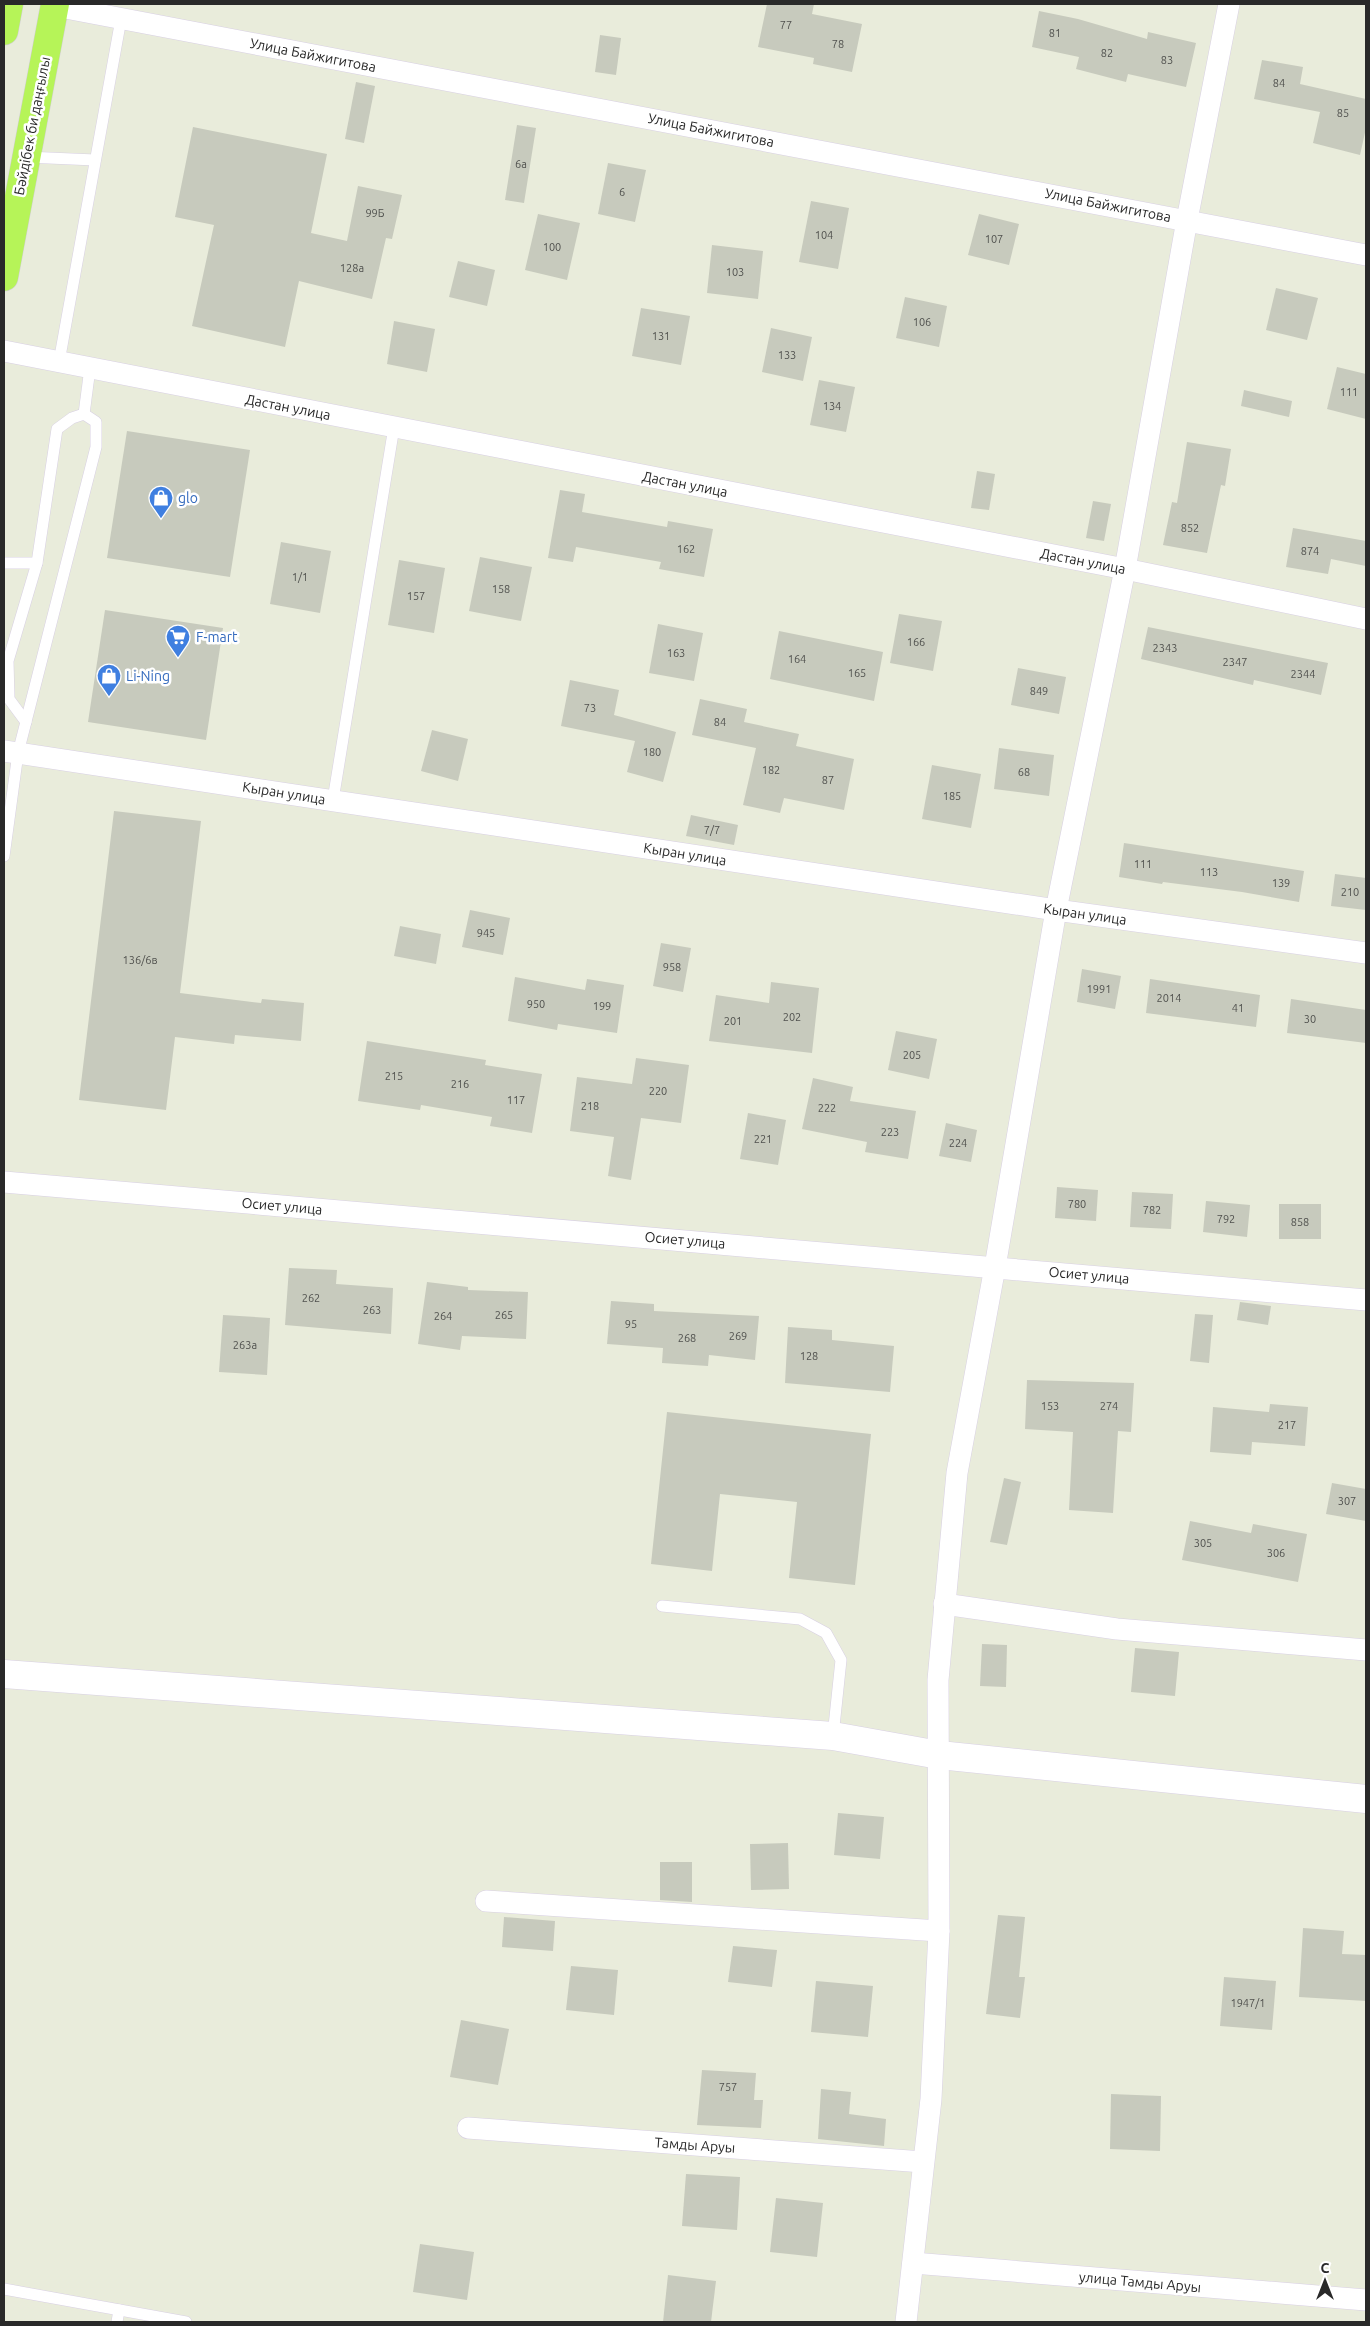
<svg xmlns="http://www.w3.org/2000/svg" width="1370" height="2326" viewBox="0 0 1370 2326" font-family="Ubuntu,sans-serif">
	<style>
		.building { fill: #c7cabd }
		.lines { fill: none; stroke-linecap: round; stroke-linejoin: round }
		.lane-casing { stroke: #d8d0e3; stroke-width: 12 }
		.street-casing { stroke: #d8d0e3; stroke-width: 22 }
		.secondary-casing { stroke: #d8d0e3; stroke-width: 29 }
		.primary-casing { stroke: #d0d0d0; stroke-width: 29 }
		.lane { stroke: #fff; stroke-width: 11 }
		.street { stroke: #fff; stroke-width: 21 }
		.secondary { stroke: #fff; stroke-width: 28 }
		.primary { stroke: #b6f458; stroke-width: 28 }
		.labels { text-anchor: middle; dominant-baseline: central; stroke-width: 5; stroke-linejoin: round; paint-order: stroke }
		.number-label { font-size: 11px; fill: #50514e }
		.street-label { font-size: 14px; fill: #292929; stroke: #fff }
		.shop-label { font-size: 14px; fill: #366cbe; stroke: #fff; text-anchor: start }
	</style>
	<rect width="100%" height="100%" fill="#e9ecdb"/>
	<g class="building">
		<polygon points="767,4 814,4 812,14 862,24 852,72 813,64 814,58 758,47"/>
		<polygon points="1039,11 1078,19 1147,39 1148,32 1196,43 1186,87 1128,74 1126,82 1076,69 1079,57 1032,47"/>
		<polygon points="600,35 621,38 616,75 595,72"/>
		<polygon points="1262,60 1303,67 1300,84 1366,99 1366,128 1360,155 1313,143 1320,112 1254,99"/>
		<polygon points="356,82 375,86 364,143 345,139"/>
		<polygon points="517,125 536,128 524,203 505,200"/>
		<polygon points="193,127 327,154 311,233 347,241 358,186 402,195 392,239 386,238 372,299 299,281 285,347 192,326 214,225 175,217"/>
		<polygon points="608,163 646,170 635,222 598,214"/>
		<polygon points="811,201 849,208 838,269 799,262"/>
		<polygon points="538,214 580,223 567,280 525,270"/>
		<polygon points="979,214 1019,224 1009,265 968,255"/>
		<polygon points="712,245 763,251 758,299 707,293"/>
		<polygon points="458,261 495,270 487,306 449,297"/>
		<polygon points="1276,288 1318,298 1307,340 1266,330"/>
		<polygon points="905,297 947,306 939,347 896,338"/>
		<polygon points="641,308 690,316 681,365 632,356"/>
		<polygon points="394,321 435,329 427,372 387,364"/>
		<polygon points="771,328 812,337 803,381 762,372"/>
		<polygon points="1337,367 1366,374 1366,419 1327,409"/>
		<polygon points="819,380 855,387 846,432 810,425"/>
		<polygon points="1244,390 1292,401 1289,417 1241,406"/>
		<polygon points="127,431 250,450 230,577 107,558"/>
		<polygon points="1187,442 1231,449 1225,486 1221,485 1207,553 1163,545 1172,502 1177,503"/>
		<polygon points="977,471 995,474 989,510 971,508"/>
		<polygon points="560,490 585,494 582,512 667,527 668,521 713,529 704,577 659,569 661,562 576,547 573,562 548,558"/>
		<polygon points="1093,501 1111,504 1104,541 1086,538"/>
		<polygon points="1293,528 1366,541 1366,566 1331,559 1328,574 1286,567"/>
		<polygon points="281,542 331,551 320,613 270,604"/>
		<polygon points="480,557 532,567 521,621 469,611"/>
		<polygon points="399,560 445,568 434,633 388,625"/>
		<polygon points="105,610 223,628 206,740 88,722"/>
		<polygon points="899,614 942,621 933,671 890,663"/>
		<polygon points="658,624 703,633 694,681 649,673"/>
		<polygon points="1148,627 1328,663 1321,695 1254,680 1253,685 1141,659"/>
		<polygon points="779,631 883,652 874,701 770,679"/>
		<polygon points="1018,668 1066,677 1059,714 1011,705"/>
		<polygon points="570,680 619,690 614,715 676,732 663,782 627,772 635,741 561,726"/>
		<polygon points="700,699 747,709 744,722 799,734 796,746 854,759 844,810 784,798 780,813 743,805 756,748 692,735"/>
		<polygon points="432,730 468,739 458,781 421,771"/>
		<polygon points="999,748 1054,755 1049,796 994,789"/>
		<polygon points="932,765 981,774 971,828 922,819"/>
		<polygon points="114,811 201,821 180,993 261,1003 262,999 304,1003 301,1041 235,1035 234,1044 175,1037 166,1110 79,1100"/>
		<polygon points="691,815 738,825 734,845 686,836"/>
		<polygon points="1124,843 1304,871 1299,902 1242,892 1163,882 1162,884 1119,877"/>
		<polygon points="1335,874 1366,878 1366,910 1331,906"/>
		<polygon points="470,910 510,918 503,955 462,947"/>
		<polygon points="400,926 441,934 436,964 394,956"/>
		<polygon points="661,943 691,948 683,992 653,986"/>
		<polygon points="1082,969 1121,976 1115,1009 1077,1002"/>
		<polygon points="515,977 585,990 587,979 624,985 617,1033 558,1024 557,1030 508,1021"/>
		<polygon points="1150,979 1260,995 1256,1027 1146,1013"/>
		<polygon points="771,982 819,988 812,1053 709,1041 716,995 769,1003"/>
		<polygon points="1291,999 1366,1010 1366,1043 1287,1033"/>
		<polygon points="896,1031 937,1039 929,1079 888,1070"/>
		<polygon points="367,1041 486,1060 485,1065 542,1074 532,1133 490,1126 492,1117 421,1105 420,1110 358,1101"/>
		<polygon points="636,1058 689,1065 681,1123 641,1118 631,1180 608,1176 614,1137 570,1131 577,1077 632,1084"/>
		<polygon points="813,1078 853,1087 850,1101 916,1111 908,1159 865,1152 867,1142 802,1129"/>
		<polygon points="748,1113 786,1120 778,1165 740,1159"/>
		<polygon points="946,1123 977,1130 971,1162 939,1156"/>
		<polygon points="1057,1187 1098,1190 1096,1221 1055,1218"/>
		<polygon points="1132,1192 1173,1194 1171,1229 1130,1227"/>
		<polygon points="1206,1201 1250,1205 1247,1237 1203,1232"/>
		<rect x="1279" y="1204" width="42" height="35"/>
		<polygon points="289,1268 337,1270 336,1284 393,1288 391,1334 285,1325"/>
		<polygon points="427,1282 468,1287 468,1290 528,1292 526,1339 462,1336 460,1350 418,1344"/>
		<polygon points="611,1301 654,1304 654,1311 759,1316 755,1360 709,1355 708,1366 662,1363 663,1348 607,1344"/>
		<polygon points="1240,1302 1271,1306 1268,1325 1237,1320"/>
		<polygon points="1195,1314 1213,1315 1209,1363 1190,1361"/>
		<polygon points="223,1315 270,1318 267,1375 219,1372"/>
		<polygon points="788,1327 832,1330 832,1340 894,1346 890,1392 785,1383"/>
		<polygon points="1027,1380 1134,1383 1131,1432 1118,1431 1113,1513 1069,1510 1073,1432 1025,1429"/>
		<polygon points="1270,1404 1308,1407 1305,1446 1252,1442 1251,1455 1210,1452 1213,1407 1269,1412"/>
		<polygon points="667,1412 871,1434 855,1585 789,1578 797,1502 720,1494 712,1571 651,1564"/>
		<polygon points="1004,1478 1021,1482 1007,1545 990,1542"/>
		<polygon points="1332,1483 1366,1489 1366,1521 1326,1514"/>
		<polygon points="1190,1521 1251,1533 1253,1524 1307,1534 1298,1582 1182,1560"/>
		<polygon points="982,1644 1007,1645 1006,1687 980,1686"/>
		<polygon points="1135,1648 1179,1652 1175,1696 1131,1692"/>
		<polygon points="838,1813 884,1817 880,1859 834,1855"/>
		<polygon points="788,1843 789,1889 751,1890 750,1844"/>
		<polygon points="660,1862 692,1862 692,1902 660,1900"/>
		<polygon points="998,1915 1025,1917 1019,1977 1025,1977 1020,2018 986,2014"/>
		<polygon points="504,1917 555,1921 553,1951 502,1947"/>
		<polygon points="1303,1928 1344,1931 1342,1954 1366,1955 1366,2001 1299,1997"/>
		<polygon points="733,1946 777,1950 772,1987 728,1982"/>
		<polygon points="571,1966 618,1970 614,2015 566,2010"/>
		<polygon points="1224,1977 1276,1981 1272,2030 1220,2026"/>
		<polygon points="816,1981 873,1986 868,2037 811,2032"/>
		<polygon points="461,2020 509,2029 498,2085 450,2077"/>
		<polygon points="702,2070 756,2073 754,2100 763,2100 761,2128 697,2125"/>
		<polygon points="821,2089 851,2092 849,2114 886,2119 884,2146 818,2139"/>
		<polygon points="1111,2094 1161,2096 1160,2151 1110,2149"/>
		<polygon points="686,2174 740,2177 737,2230 682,2226"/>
		<polygon points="776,2198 823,2203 817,2257 770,2252"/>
		<polygon points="420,2244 474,2252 467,2300 413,2292"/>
		<polygon points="668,2275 716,2281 711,2322 663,2322"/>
	</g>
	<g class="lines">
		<defs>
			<g id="lane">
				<polyline points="26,157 95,160"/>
				<polyline points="59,362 121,19"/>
				<polyline points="84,414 90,368"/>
				<polyline points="4,563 37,563 57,429 72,418 84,414 96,422 96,447 18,753 4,856"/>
				<polyline points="26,722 9,699 8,661 37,563"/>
				<polyline points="333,800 394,427"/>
				<polyline points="662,1606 800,1619 826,1633 841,1660 833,1736"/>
				<polyline points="4,2289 186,2322"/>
				<polyline points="117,2322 119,2310"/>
			</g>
			<g id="street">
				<polyline points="55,6 1366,255"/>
				<polyline points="4,351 1125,569 1366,619"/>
				<polyline points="4,751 1056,910 1366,953"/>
				<polyline points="4,1182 1366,1300"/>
				<polyline points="944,1604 1117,1629 1366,1650"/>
				<polyline points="486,1901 939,1931"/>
				<polyline points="468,2128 923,2162"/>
				<polyline points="913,2263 1366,2300"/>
				<polyline points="906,2322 931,2099 939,1931 938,1680 957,1473 995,1267 1056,910 1125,569 1187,220 1229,4"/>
			</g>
			<polyline id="secondary" points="4,1674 833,1736 939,1755 1366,1799"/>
			<g id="primary">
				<polyline points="4,31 9,4"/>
				<polyline points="4,277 55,4"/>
			</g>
		</defs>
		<use href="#lane" class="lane-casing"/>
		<use href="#street" class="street-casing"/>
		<use href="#secondary" class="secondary-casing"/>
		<use href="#primary" class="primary-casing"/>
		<use href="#lane" class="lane"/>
		<use href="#street" class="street"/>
		<use href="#secondary" class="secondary"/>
		<use href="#primary" class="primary"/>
	</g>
	<defs>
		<symbol id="shop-pin" viewBox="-11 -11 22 30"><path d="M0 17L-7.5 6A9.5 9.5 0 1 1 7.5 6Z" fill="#3f7fe0" stroke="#fff"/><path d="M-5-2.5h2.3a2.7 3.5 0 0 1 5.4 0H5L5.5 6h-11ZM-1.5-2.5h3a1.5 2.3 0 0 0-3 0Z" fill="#fff"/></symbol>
		<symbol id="supermarket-pin" viewBox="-11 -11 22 30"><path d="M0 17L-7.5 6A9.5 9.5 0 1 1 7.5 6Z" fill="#3f7fe0" stroke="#fff"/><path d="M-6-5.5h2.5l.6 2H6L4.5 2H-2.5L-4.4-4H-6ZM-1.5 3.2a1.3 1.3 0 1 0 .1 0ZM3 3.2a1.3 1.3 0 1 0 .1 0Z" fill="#fff"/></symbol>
	</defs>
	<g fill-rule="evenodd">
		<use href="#shop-pin" x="147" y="484" width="28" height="38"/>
		<use href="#supermarket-pin" x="164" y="623" width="28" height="38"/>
		<use href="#shop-pin" x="95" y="662" width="28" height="38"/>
	</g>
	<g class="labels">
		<g class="number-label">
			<text x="786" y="25">77</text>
			<text x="1055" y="33">81</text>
			<text x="838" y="44">78</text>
			<text x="1107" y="53">82</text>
			<text x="1167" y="60">83</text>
			<text x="1279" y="83">84</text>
			<text x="1343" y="113">85</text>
			<text x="521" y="164">6а</text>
			<text x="622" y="192">6</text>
			<text x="375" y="213">99Б</text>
			<text x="824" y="235">104</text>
			<text x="994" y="239">107</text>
			<text x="552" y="247">100</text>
			<text x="352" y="268">128а</text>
			<text x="735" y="272">103</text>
			<text x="922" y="322">106</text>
			<text x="661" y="336">131</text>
			<text x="787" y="355">133</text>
			<text x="1349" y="392">111</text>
			<text x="832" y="406">134</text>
			<text x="1190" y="528">852</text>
			<text x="686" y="549">162</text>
			<text x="1310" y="551">874</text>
			<text x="300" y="577">1/1</text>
			<text x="501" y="589">158</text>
			<text x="416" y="596">157</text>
			<text x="916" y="642">166</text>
			<text x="1165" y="648">2343</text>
			<text x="676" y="653">163</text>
			<text x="797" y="659">164</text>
			<text x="1235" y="662">2347</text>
			<text x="857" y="673">165</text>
			<text x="1303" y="674">2344</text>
			<text x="1039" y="691">849</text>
			<text x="590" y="708">73</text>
			<text x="720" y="722">84</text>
			<text x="652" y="752">180</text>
			<text x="771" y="770">182</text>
			<text x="1024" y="772">68</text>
			<text x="828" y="780">87</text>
			<text x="952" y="796">185</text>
			<text x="712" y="830">7/7</text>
			<text x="1143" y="864">111</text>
			<text x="1209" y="872">113</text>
			<text x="1281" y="883">139</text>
			<text x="1350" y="892">210</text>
			<text x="486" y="933">945</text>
			<text x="140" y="960">136/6в</text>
			<text x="672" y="967">958</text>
			<text x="1099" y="989">1991</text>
			<text x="1169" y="998">2014</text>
			<text x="536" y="1004">950</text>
			<text x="602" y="1006">199</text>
			<text x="1238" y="1008">41</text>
			<text x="792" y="1017">202</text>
			<text x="1310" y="1019">30</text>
			<text x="733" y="1021">201</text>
			<text x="912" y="1055">205</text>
			<text x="394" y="1076">215</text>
			<text x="460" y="1084">216</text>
			<text x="658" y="1091">220</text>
			<text x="516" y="1100">117</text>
			<text x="590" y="1106">218</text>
			<text x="827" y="1108">222</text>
			<text x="890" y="1132">223</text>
			<text x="763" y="1139">221</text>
			<text x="958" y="1143">224</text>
			<text x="1077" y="1204">780</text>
			<text x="1152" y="1210">782</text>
			<text x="1226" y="1219">792</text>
			<text x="1300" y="1222">858</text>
			<text x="311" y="1298">262</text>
			<text x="372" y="1310">263</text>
			<text x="504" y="1315">265</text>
			<text x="443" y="1316">264</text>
			<text x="631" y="1324">95</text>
			<text x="738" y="1336">269</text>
			<text x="687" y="1338">268</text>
			<text x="245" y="1345">263а</text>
			<text x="809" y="1356">128</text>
			<text x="1050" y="1406">153</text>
			<text x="1109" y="1406">274</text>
			<text x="1287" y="1425">217</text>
			<text x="1347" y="1501">307</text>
			<text x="1203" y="1543">305</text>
			<text x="1276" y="1553">306</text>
			<text x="1248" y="2003">1947/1</text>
			<text x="728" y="2087">757</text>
		</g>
		<g class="street-label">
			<text transform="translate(313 55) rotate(11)">Улица Байжигитова</text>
			<text transform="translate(32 126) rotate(-79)">Бәйдібек би даңғылы</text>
			<text transform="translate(711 130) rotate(11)">Улица Байжигитова</text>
			<text transform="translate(1108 205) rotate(11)">Улица Байжигитова</text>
			<text transform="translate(288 407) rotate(11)">Дастан улица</text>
			<text transform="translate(685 484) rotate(11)">Дастан улица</text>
			<text transform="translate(1083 561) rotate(11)">Дастан улица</text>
			<text transform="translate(284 793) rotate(9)">Кыран улица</text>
			<text transform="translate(685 854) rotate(9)">Кыран улица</text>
			<text transform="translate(1085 914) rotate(8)">Кыран улица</text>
			<text transform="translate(282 1206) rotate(5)">Осиет улица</text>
			<text transform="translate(685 1240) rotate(5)">Осиет улица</text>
			<text transform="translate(1089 1275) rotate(5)">Осиет улица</text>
			<text transform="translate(695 2145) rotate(4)">Тамды Аруы</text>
			<text transform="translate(1140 2282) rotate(5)">улица Тамды Аруы</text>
		</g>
		<g class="shop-label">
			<text x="178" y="498">glo</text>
			<text x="196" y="637">F-mart</text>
			<text x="126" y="676">Li-Ning</text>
		</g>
	</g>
	<rect width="1370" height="2326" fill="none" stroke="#292929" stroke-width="10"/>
	<g transform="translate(1325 2281)" stroke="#ffffff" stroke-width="4" paint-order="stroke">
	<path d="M0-4L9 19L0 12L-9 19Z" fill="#292929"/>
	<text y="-8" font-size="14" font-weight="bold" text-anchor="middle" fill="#292929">С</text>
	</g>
</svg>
